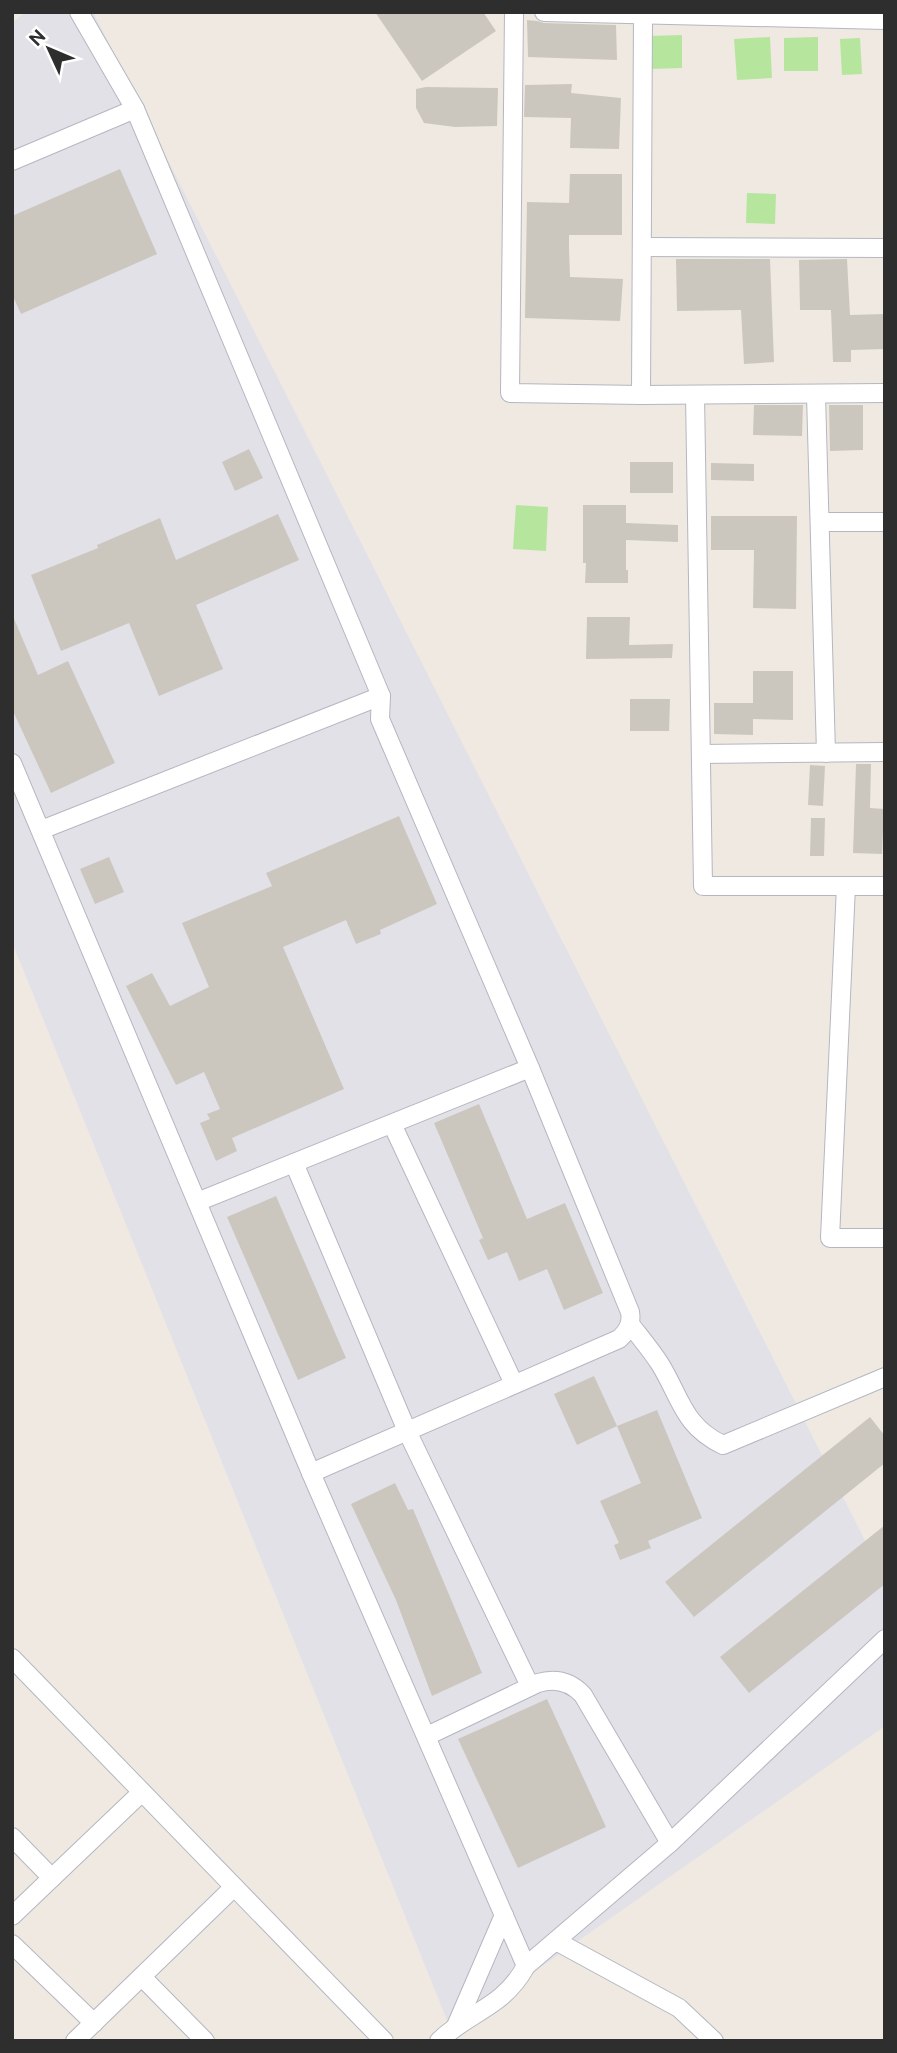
<svg xmlns="http://www.w3.org/2000/svg" width="897" height="2053" viewBox="0 0 897 2053" font-family="Ubuntu,sans-serif">
	<style>
		.industrial { fill: #e3e1e8 }
		.green { fill: #b6e59e }
		.building { fill: #cbc7bf }
		.lines { fill: none; stroke-linecap: round; stroke-linejoin: round }
		.street-casing { stroke: #b4b7c1; stroke-width: 20 }
		.street { stroke: #fff; stroke-width: 18 }
	</style>
	<rect width="100%" height="100%" fill="#efe9e1"/>
	<polygon class="industrial" points="26,12 93,12 885,1580 885,1726 451,2030 12,942 12,23"/>
	<g class="green">
		<polygon points="682,35 682,68 649,69 649,36"/>
		<polygon points="770,37 772,78 737,80 734,39"/>
		<polygon points="818,37 818,71 784,71 784,38"/>
		<polygon points="860,38 862,74 842,75 840,39"/>
		<polygon points="747,193 776,194 775,224 746,223"/>
		<polygon points="516,505 548,507 546,551 513,549"/>
	</g>
	<g class="building">
		<polygon points="375,12 483,12 496,31 422,81"/>
		<polygon points="527,20 537,21 544,23 616,25 617,60 528,57"/>
		<polygon points="572,84 571,93 621,98 619,149 570,148 571,118 524,117 525,85"/>
		<polygon points="426,87 498,88 497,126 455,127 424,123 416,108 416,89"/>
		<polygon points="120,169 157,254 21,314 12,294 12,216"/>
		<polygon points="570,174 622,174 622,235 569,235 569,248 570,277 623,279 620,321 525,318 527,202 569,203"/>
		<polygon points="676,259 770,259 774,362 744,364 741,310 677,311"/>
		<polygon points="847,259 850,315 885,314 885,349 851,350 851,362 833,362 831,310 800,310 799,260"/>
		<polygon points="754,405 803,405 802,436 753,435"/>
		<polygon points="829,405 863,405 863,450 830,451"/>
		<polygon points="249,449 263,478 235,491 222,462"/>
		<rect x="630" y="462" width="43" height="31"/>
		<polygon points="711,463 754,464 754,481 711,480"/>
		<polygon points="583,505 626,505 626,523 678,525 678,542 626,540 626,570 628,570 628,583 585,583 586,563 583,563"/>
		<polygon points="278,514 299,560 196,605 223,669 159,696 129,623 61,651 31,575 98,548 97,545 160,518 176,560"/>
		<polygon points="711,516 797,516 796,609 753,608 754,550 711,550"/>
		<polygon points="12,614 38,675 68,661 115,763 51,793 12,709"/>
		<polygon points="587,617 630,617 629,645 673,644 672,658 586,659"/>
		<polygon points="753,671 793,671 793,720 753,719 753,735 714,734 714,703 753,703"/>
		<polygon points="630,699 670,699 669,731 630,731"/>
		<polygon points="856,764 871,764 870,808 884,809 882,854 853,853"/>
		<polygon points="810,765 825,766 823,806 808,805"/>
		<polygon points="399,816 437,904 380,930 381,934 356,944 346,920 283,947 344,1089 232,1138 237,1151 216,1161 200,1123 210,1119 207,1114 220,1109 204,1072 176,1085 126,986 152,973 170,1006 209,987 182,923 272,886 266,873"/>
		<polygon points="811,818 825,818 824,856 810,856"/>
		<polygon points="109,857 124,892 95,904 80,869"/>
		<polygon points="479,1104 527,1219 565,1203 603,1293 564,1310 547,1269 519,1281 507,1252 488,1260 479,1240 483,1238 434,1123"/>
		<polygon points="276,1196 346,1358 298,1380 227,1217"/>
		<polygon points="594,1376 617,1426 577,1445 554,1394"/>
		<polygon points="657,1410 702,1518 648,1541 651,1548 620,1560 614,1545 619,1543 600,1501 641,1483 617,1426"/>
		<polygon points="870,1417 885,1436 885,1463 694,1617 665,1582"/>
		<polygon points="395,1483 408,1510 413,1509 482,1673 432,1696 396,1600 351,1504"/>
		<polygon points="885,1525 885,1584 749,1693 720,1657"/>
		<polygon points="547,1699 606,1827 518,1868 458,1739"/>
	</g>
	<g class="lines">
		<defs>
			<g id="street">
				<path d="M79 12 135 109 151 147 381 696 380 719 530 1068 630 1312C632 1323 628 1331 619 1339L311 1473"/>
				<polyline points="514,12 510,393 641,395 885,393"/>
				<polyline points="544,12 885,20"/>
				<polyline points="12,161 135,109"/>
				<polyline points="642,247 885,248"/>
				<polyline points="641,395 643,15"/>
				<polyline points="695,395 703,886 885,886"/>
				<polyline points="816,395 826,753"/>
				<polyline points="821,522 885,522"/>
				<polyline points="701,754 885,752"/>
				<polyline points="12,763 311,1473 526,1966"/>
				<polyline points="41,830 381,696"/>
				<polyline points="846,886 830,1238 885,1238"/>
				<polyline points="392,1124 514,1384"/>
				<polyline points="294,1163 407,1431 530,1686"/>
				<polyline points="197,1202 530,1068"/>
				<path d="M630 1324C640 1337 651 1350 660 1364 681 1398 683 1426 723 1445L885 1377"/>
				<polyline points="12,1658 384,2041"/>
				<path d="M427 1736 538 1683C555 1678 570 1681 583 1695L670 1843"/>
				<polyline points="12,1837 52,1878"/>
				<polyline points="12,1916 142,1792"/>
				<polyline points="556,1941 679,2008 714,2041"/>
				<polyline points="12,1944 94,2023"/>
				<polyline points="142,1977 205,2041"/>
				<polyline points="456,2026 504,1915"/>
				<polyline points="75,2041 234,1887"/>
				<path d="M439 2041C471 2010 502 2009 526 1966L670 1843 885 1639"/>
			</g>
		</defs>
		<use href="#street" class="street-casing"/>
		<use href="#street" class="street"/>
	</g>
	<rect width="897" height="2053" fill="none" stroke="#2e2e2e" stroke-width="28"/>
	<g transform="translate(49 49) rotate(314)" stroke="#ffffff" stroke-width="5" paint-order="stroke">
	<path d="M0-5L12 26L0 18L-12 26Z" fill="#2e2e2e"/>
	<text y="-10" font-size="19" font-weight="bold" text-anchor="middle" fill="#2e2e2e">N</text>
	</g>
</svg>
